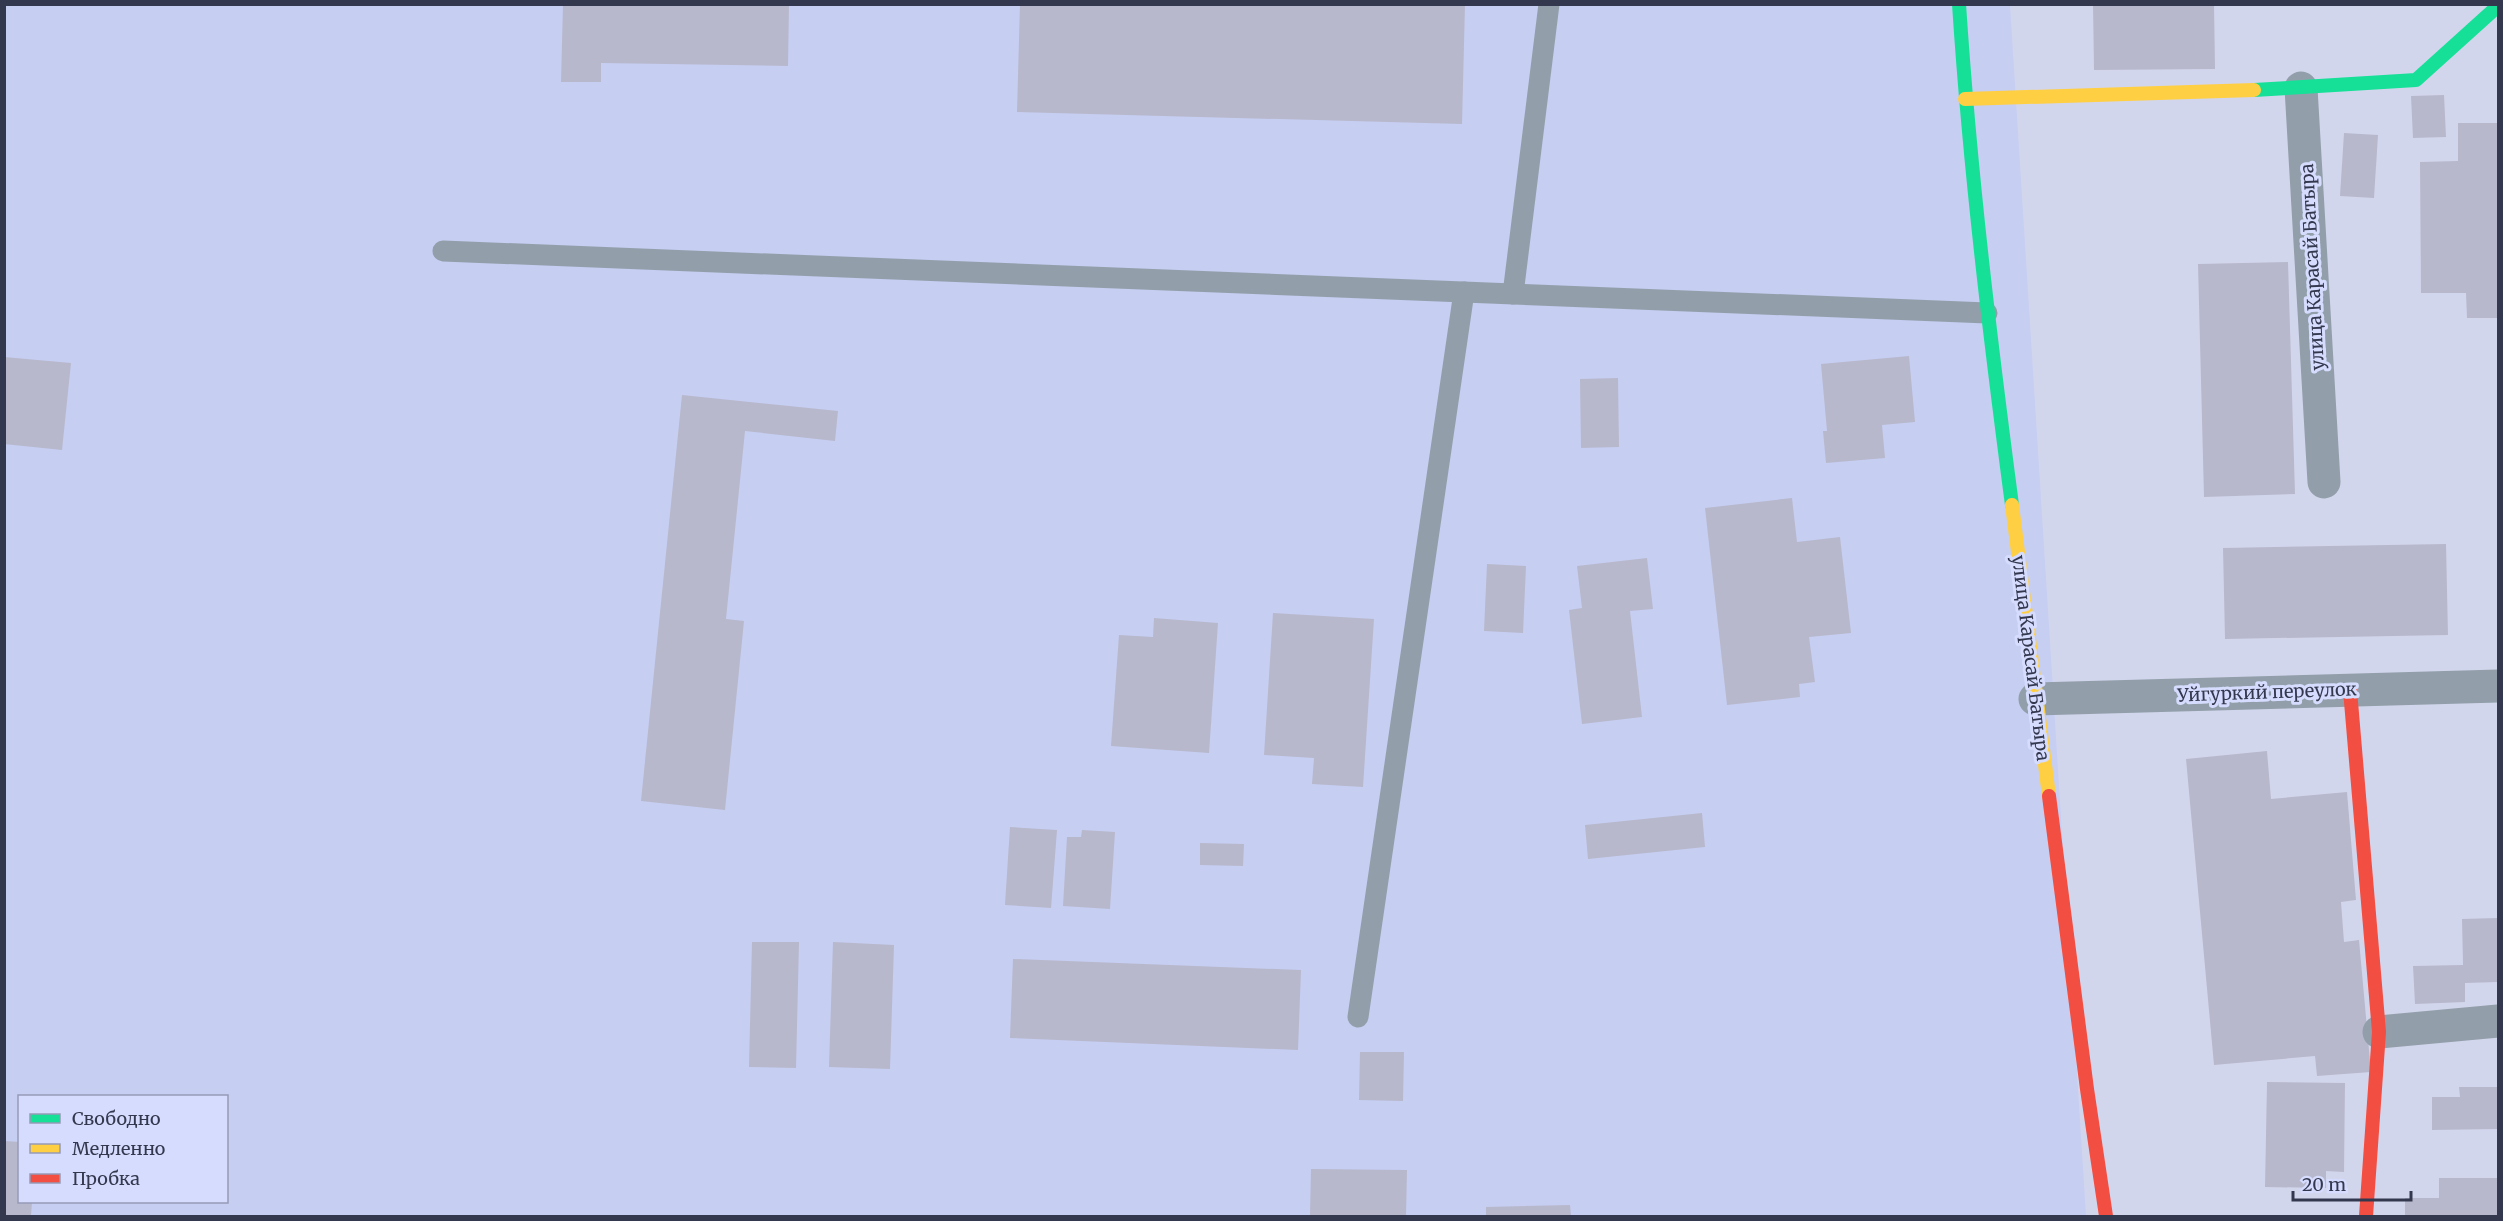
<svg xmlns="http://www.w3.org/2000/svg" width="2503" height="1221" viewBox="0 0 2503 1221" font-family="Merriweather,serif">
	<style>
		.built { fill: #c6cef2; fill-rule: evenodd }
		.building { fill: #b8b8cc }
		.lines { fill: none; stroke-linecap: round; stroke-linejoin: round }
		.lane { stroke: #929faa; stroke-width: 21 }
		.street { stroke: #929faa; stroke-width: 33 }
		.fast { stroke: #16e098; stroke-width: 14 }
		.slow { stroke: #ffcf43; stroke-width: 14 }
		.jam { stroke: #f24e42; stroke-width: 14 }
		.labels { text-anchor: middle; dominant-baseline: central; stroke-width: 6; stroke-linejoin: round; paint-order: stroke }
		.street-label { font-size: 18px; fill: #34384e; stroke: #d5dcfd }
	</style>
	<rect width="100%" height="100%" fill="#d2d6ed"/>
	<path class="built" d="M5 5H2010L2086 1216H5ZM20 1096H226V1202H20Z"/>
	<g class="building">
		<polygon points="563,4 789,4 788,66 601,63 601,82 561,82"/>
		<polygon points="1020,4 1465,4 1462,124 1017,112"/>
		<polygon points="2093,4 2214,4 2215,69 2094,70"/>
		<polygon points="2444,95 2446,137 2413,138 2411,96"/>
		<polygon points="2458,123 2498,123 2498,318 2467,318 2466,293 2421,293 2420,162 2458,161"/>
		<polygon points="2344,133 2378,135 2374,198 2340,196"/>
		<polygon points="2288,262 2295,494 2204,497 2198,264"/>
		<polygon points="1909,356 1915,422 1882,425 1885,458 1826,463 1823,431 1827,431 1821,364"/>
		<polygon points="4,357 71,363 62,450 4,444"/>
		<polygon points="1618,378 1619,447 1581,448 1580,379"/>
		<polygon points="682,395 838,411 835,441 745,431 726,619 744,621 725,810 641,801"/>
		<polygon points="1792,498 1797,542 1840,537 1851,633 1809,637 1815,682 1799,684 1800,697 1727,705 1705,508"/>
		<polygon points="2446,544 2448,635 2225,639 2223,548"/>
		<polygon points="1647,558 1653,609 1630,611 1642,717 1582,724 1569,610 1582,608 1577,566"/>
		<polygon points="1487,564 1526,566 1523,633 1484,631"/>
		<polygon points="1273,613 1374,619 1363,787 1312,784 1314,758 1264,755"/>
		<polygon points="1154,618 1218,623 1209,753 1111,746 1119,635 1153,637"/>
		<polygon points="2267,751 2271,799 2347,792 2356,900 2341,902 2344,942 2359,940 2371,1072 2317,1076 2315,1056 2214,1065 2186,759"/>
		<polygon points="1702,813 1705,847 1588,859 1585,825"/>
		<polygon points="1010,827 1057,830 1051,908 1005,905"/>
		<polygon points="1082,830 1115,832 1110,909 1063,906 1067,837 1081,837"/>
		<polygon points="1200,843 1244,844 1243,866 1200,865"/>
		<polygon points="2498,918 2498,982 2465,983 2465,1002 2415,1004 2413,966 2463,965 2462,919"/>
		<polygon points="752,942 799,942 796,1068 749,1067"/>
		<polygon points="833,942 894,945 890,1069 829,1067"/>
		<polygon points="1013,959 1301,970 1298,1050 1010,1038"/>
		<polygon points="1360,1052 1404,1052 1403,1101 1359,1100"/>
		<polygon points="2267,1082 2345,1083 2344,1172 2326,1171 2326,1188 2265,1187"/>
		<polygon points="2459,1087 2498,1087 2498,1129 2432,1130 2432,1097 2460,1097"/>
		<polygon points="4,1141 20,1142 20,1202 32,1202 31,1216 4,1216"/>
		<polygon points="1311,1169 1407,1170 1406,1216 1310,1216"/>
		<polygon points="2439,1178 2498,1178 2498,1216 2405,1216 2405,1198 2439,1198"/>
		<polygon points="1570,1205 1571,1216 1486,1216 1486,1207"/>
	</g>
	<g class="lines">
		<g class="lane">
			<polyline points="443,251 1987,313"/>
			<polyline points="1513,294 1549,4"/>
			<polyline points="1358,1017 1464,292"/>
		</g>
		<g class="street">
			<polyline points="2301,88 2324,482"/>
			<polyline points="2035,699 2498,686"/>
			<polyline points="2379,1032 2498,1021"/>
		</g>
		<g class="fast">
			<path d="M1959 4C1970 172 1990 338 2012 505"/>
			<polyline points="2254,90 2416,80 2498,6"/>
		</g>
		<g class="slow">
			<polyline points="1965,99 2254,90"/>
			<polyline points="2012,505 2049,796"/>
		</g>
		<g class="jam">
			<polyline points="2350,690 2379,1032 2366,1216"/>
			<polyline points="2049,796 2087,1089 2106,1216"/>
		</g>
	</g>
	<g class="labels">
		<g class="street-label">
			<text transform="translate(2312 267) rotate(-93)">улица Карасай Батыра</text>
			<text transform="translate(2031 658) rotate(83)">улица Карасай Батыра</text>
			<text transform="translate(2267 692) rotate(-2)">Уйгуркий переулок</text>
		</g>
	</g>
	<rect width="2503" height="1221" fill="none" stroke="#34384e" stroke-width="12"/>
	<rect x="18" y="1095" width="210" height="108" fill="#d5dcfd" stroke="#959ab7" stroke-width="1.5"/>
	<rect x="30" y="1114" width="30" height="9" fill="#16e098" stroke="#959ab7" stroke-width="1.5"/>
	<text x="72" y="1125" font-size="18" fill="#34384e">Свободно</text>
	<rect x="30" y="1144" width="30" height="9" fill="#ffcf43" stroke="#959ab7" stroke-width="1.5"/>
	<text x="72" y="1155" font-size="18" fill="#34384e">Медленно</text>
	<rect x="30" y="1174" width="30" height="9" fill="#f24e42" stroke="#959ab7" stroke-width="1.5"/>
	<text x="72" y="1185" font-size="18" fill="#34384e">Пробка</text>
	<path d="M2293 1191v9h118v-9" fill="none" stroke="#34384e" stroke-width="3"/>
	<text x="2302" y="1191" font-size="18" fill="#34384e" stroke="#d5dcfd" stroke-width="4.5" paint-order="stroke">20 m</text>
</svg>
